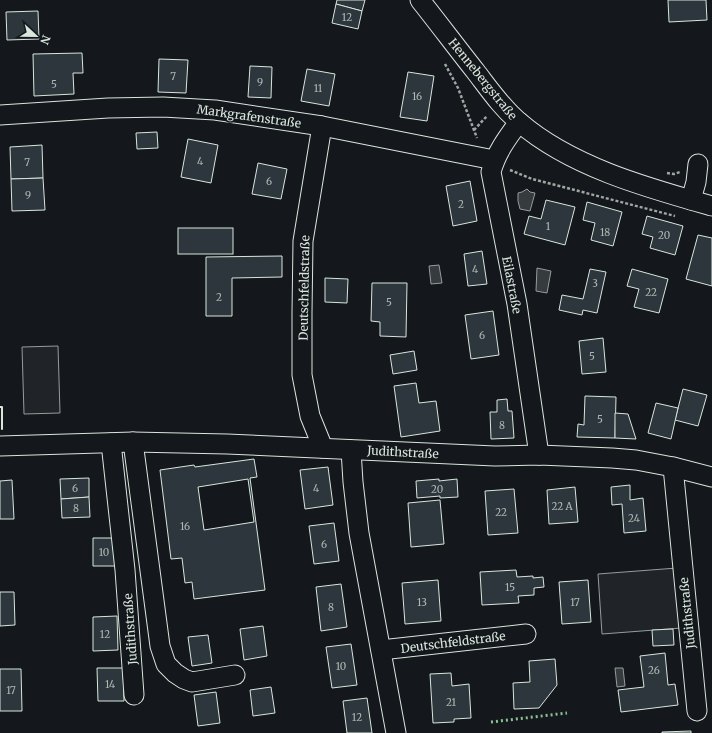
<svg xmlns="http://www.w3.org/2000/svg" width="712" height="733" viewBox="0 0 712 733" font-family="Merriweather,serif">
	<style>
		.green { fill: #202428; stroke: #939e99 }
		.water { fill: #363b3e; stroke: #939e99 }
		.building { fill: #2c363c; stroke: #d8e6dc; fill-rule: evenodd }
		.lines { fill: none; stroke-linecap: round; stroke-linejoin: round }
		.minor-casing { stroke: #d8e6dc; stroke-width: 21 }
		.path { stroke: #9da8a2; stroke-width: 2.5; stroke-dasharray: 3 2; stroke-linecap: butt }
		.minor { stroke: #14181c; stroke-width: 19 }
		.hedge { stroke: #8ac095; stroke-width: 3; stroke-dasharray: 2 3; stroke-linecap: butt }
		.wall { stroke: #d8e6dc; stroke-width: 2 }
		.labels { text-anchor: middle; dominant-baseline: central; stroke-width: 3; stroke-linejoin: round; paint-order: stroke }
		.number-label { font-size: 10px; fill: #adbab4 }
		.street-label { font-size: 12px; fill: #d8e6dc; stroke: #14181c }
	</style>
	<rect width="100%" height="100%" fill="#14181c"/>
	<g class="green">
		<polygon points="58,346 60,413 24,414 22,347"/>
		<polygon points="677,568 681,628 602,634 598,574"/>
	</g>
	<g class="water">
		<polygon points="527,189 530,192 535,193 530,211 520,209 518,201 518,193 522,192"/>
		<polygon points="439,265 442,283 431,284 429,266"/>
		<polygon points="537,268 551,271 547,293 536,291"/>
		<polygon points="615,668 623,668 625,686 617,687"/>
	</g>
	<g class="building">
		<polygon points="337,0 365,0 362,11 336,4"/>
		<polygon points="668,0 706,0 707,20 669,22"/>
		<polygon points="336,4 362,11 358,29 332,23"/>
		<polygon points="38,11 39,39 7,40 6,12"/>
		<polygon points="82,53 83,73 73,73 74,94 34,96 33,54"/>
		<polygon points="159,59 188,60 186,93 158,92"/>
		<polygon points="250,66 272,67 271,98 248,97"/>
		<polygon points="307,69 335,74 329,106 301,101"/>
		<polygon points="408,72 434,76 427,121 400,117"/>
		<polygon points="157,132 158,148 137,149 136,133"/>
		<polygon points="188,139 218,145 211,183 181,177"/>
		<polygon points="42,145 43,178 11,179 10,147"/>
		<polygon points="258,163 287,169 281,199 252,194"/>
		<polygon points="43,178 45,210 12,211 11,179"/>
		<polygon points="470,181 477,221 453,226 446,186"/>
		<polygon points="546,200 575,207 565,245 524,234 529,216 541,219"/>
		<polygon points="587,202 622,212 613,246 591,240 595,223 583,220"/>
		<polygon points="647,216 683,226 675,255 650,248 653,237 642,234"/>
		<rect x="178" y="228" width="55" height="26"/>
		<polygon points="698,235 712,238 712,286 686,279"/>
		<polygon points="482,251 487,284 468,286 464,254"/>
		<polygon points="282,256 282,277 232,278 232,316 206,316 206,257"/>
		<polygon points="590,269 606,272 597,313 583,310 582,315 559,310 562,295 583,299"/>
		<polygon points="632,269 668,279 659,313 634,307 639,289 627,286"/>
		<polygon points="325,278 348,279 347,303 325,302"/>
		<polygon points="372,283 407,283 406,337 380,336 380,322 371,321"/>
		<polygon points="493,311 499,355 471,359 465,315"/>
		<polygon points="603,338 606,372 582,374 579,341"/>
		<polygon points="414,351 417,370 393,374 390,355"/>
		<polygon points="416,383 419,403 436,401 440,431 401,437 394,386"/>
		<polygon points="683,389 707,395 698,426 675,420"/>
		<polygon points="585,396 616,397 615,438 577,437 578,424 584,425"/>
		<polygon points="507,399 508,411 512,411 514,438 491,439 490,412 497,412 497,400"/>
		<polygon points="656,403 678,408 671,439 648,433"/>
		<polygon points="615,413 628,414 636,439 615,438"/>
		<path d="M254 459 257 477 250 478 265 590 194 599 192 582 185 583 182 558 171 559 160 470 194 465 195 467ZM248 479 254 522 204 530 198 487Z"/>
		<polygon points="328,467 333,505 305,509 300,470"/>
		<polygon points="89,478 89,497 61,499 60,479"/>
		<polygon points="439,479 439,481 457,479 458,497 440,498 440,496 417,498 416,481"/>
		<polygon points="12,480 14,519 0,519 0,481"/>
		<polygon points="630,485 630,500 643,498 646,531 624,533 622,504 612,505 611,487"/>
		<polygon points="575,487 578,522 549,524 547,490"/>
		<polygon points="514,489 518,533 488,535 485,491"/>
		<polygon points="89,497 90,517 62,518 61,499"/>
		<polygon points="440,500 444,544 411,547 408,503"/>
		<polygon points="334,523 339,561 314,564 309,526"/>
		<polygon points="93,538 114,538 115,566 93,566"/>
		<polygon points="516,570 517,577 533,576 533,578 543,577 544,587 534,588 534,595 518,596 519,603 482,605 480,572"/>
		<polygon points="438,580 441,621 405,624 402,583"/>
		<polygon points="588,580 591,622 562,624 559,582"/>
		<polygon points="341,584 347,627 321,631 316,587"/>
		<polygon points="0,592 14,592 15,625 0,626"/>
		<polygon points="117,616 118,650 93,651 93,617"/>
		<polygon points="263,626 267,656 244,660 240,629"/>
		<polygon points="673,629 674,645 653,646 652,630"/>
		<polygon points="208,635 212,663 192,666 188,637"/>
		<polygon points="351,644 357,685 332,688 326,647"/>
		<polygon points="665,653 668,685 675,684 678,705 621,712 618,690 644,687 640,656"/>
		<polygon points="555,659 557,685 539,708 514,709 513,683 530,682 529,661"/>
		<polygon points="97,668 123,668 124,701 98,701"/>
		<polygon points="0,669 21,669 22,711 0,711"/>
		<polygon points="451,673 452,686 469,684 471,718 454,719 454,722 433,723 430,674"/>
		<polygon points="271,687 275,713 253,716 250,690"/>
		<polygon points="216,692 220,723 198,726 194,695"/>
		<polygon points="367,698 372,733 347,733 343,701"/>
		<polygon points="691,731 691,733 662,733 662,732"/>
	</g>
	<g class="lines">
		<defs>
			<g id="minor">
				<path d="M420 0C439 24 457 48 476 72 489 89 502 108 519 122 571 167 648 188 712 206"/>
				<polyline points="0,115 108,108 163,107 215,110 322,126 494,160"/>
				<path d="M519 122C507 138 496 153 491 172L517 304 539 455"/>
				<polyline points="322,126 303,241 302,313 302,375 310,416 323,448"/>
				<polyline points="691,200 696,182 698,164"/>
				<polyline points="133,442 160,646 166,664 175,673 184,679 192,682 235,675"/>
				<polyline points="111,443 125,570 134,695"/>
				<polyline points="0,446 133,442 227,444 495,456 539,455 612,458 636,460 673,467 712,477"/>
				<polyline points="351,450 353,482 359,533 396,733"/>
				<polyline points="673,467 697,711"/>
				<polyline points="381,650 526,634"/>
			</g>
		</defs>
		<use href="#minor" class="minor-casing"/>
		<g class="path">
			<polyline points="445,64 458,88 477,138"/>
			<polyline points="474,130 487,116"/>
			<polyline points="510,170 532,179 675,216"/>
			<polyline points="667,173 674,174 680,172"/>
		</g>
		<use href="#minor" class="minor"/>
		<polyline class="hedge" points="491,722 567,713"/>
		<polyline class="wall" points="0,407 2,407 2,429"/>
	</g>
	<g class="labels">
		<g class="number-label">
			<text x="347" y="17">12</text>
			<text x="173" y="76">7</text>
			<text x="260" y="82">9</text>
			<text x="54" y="84">5</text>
			<text x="318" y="88">11</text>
			<text x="417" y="96">16</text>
			<text x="200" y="161">4</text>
			<text x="27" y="162">7</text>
			<text x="269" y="181">6</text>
			<text x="28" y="195">9</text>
			<text x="461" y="204">2</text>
			<text x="548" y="226">1</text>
			<text x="605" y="232">18</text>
			<text x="664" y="235">20</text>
			<text x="475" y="269">4</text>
			<text x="595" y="283">3</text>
			<text x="651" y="292">22</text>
			<text x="219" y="297">2</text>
			<text x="389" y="302">5</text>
			<text x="482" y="335">6</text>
			<text x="592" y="356">5</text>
			<text x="600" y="419">5</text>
			<text x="502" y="425">8</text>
			<text x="75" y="488">6</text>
			<text x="316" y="488">4</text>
			<text x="437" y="489">20</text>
			<text x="562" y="506">22 A</text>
			<text x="76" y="508">8</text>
			<text x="501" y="512">22</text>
			<text x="634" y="518">24</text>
			<text x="185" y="526">16</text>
			<text x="324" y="544">6</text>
			<text x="104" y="552">10</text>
			<text x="510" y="587">15</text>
			<text x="422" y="602">13</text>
			<text x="575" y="602">17</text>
			<text x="331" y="607">8</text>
			<text x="105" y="634">12</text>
			<text x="341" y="666">10</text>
			<text x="654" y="670">26</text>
			<text x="110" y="684">14</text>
			<text x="11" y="690">17</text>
			<text x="451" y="702">21</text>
			<text x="357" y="717">12</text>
		</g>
		<g class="street-label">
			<text transform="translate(483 79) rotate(51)">Hennebergstraße</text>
			<text transform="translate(249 116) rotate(8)">Markgrafenstraße</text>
			<text transform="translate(512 285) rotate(79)">Eilastraße</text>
			<text transform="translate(304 288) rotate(-89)">Deutschfeldstraße</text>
			<text transform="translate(403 452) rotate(3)">Judithstraße</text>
			<text transform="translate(687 613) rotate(-96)">Judithstraße</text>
			<text transform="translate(130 629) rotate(-94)">Judithstraße</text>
			<text transform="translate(453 642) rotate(-7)">Deutschfeldstraße</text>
		</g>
	</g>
	<g transform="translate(36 36) rotate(112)" stroke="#14181c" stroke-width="3" paint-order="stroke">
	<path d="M0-3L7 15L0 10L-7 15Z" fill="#d8e6dc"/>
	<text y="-6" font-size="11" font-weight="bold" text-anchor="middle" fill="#d8e6dc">N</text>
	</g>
</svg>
